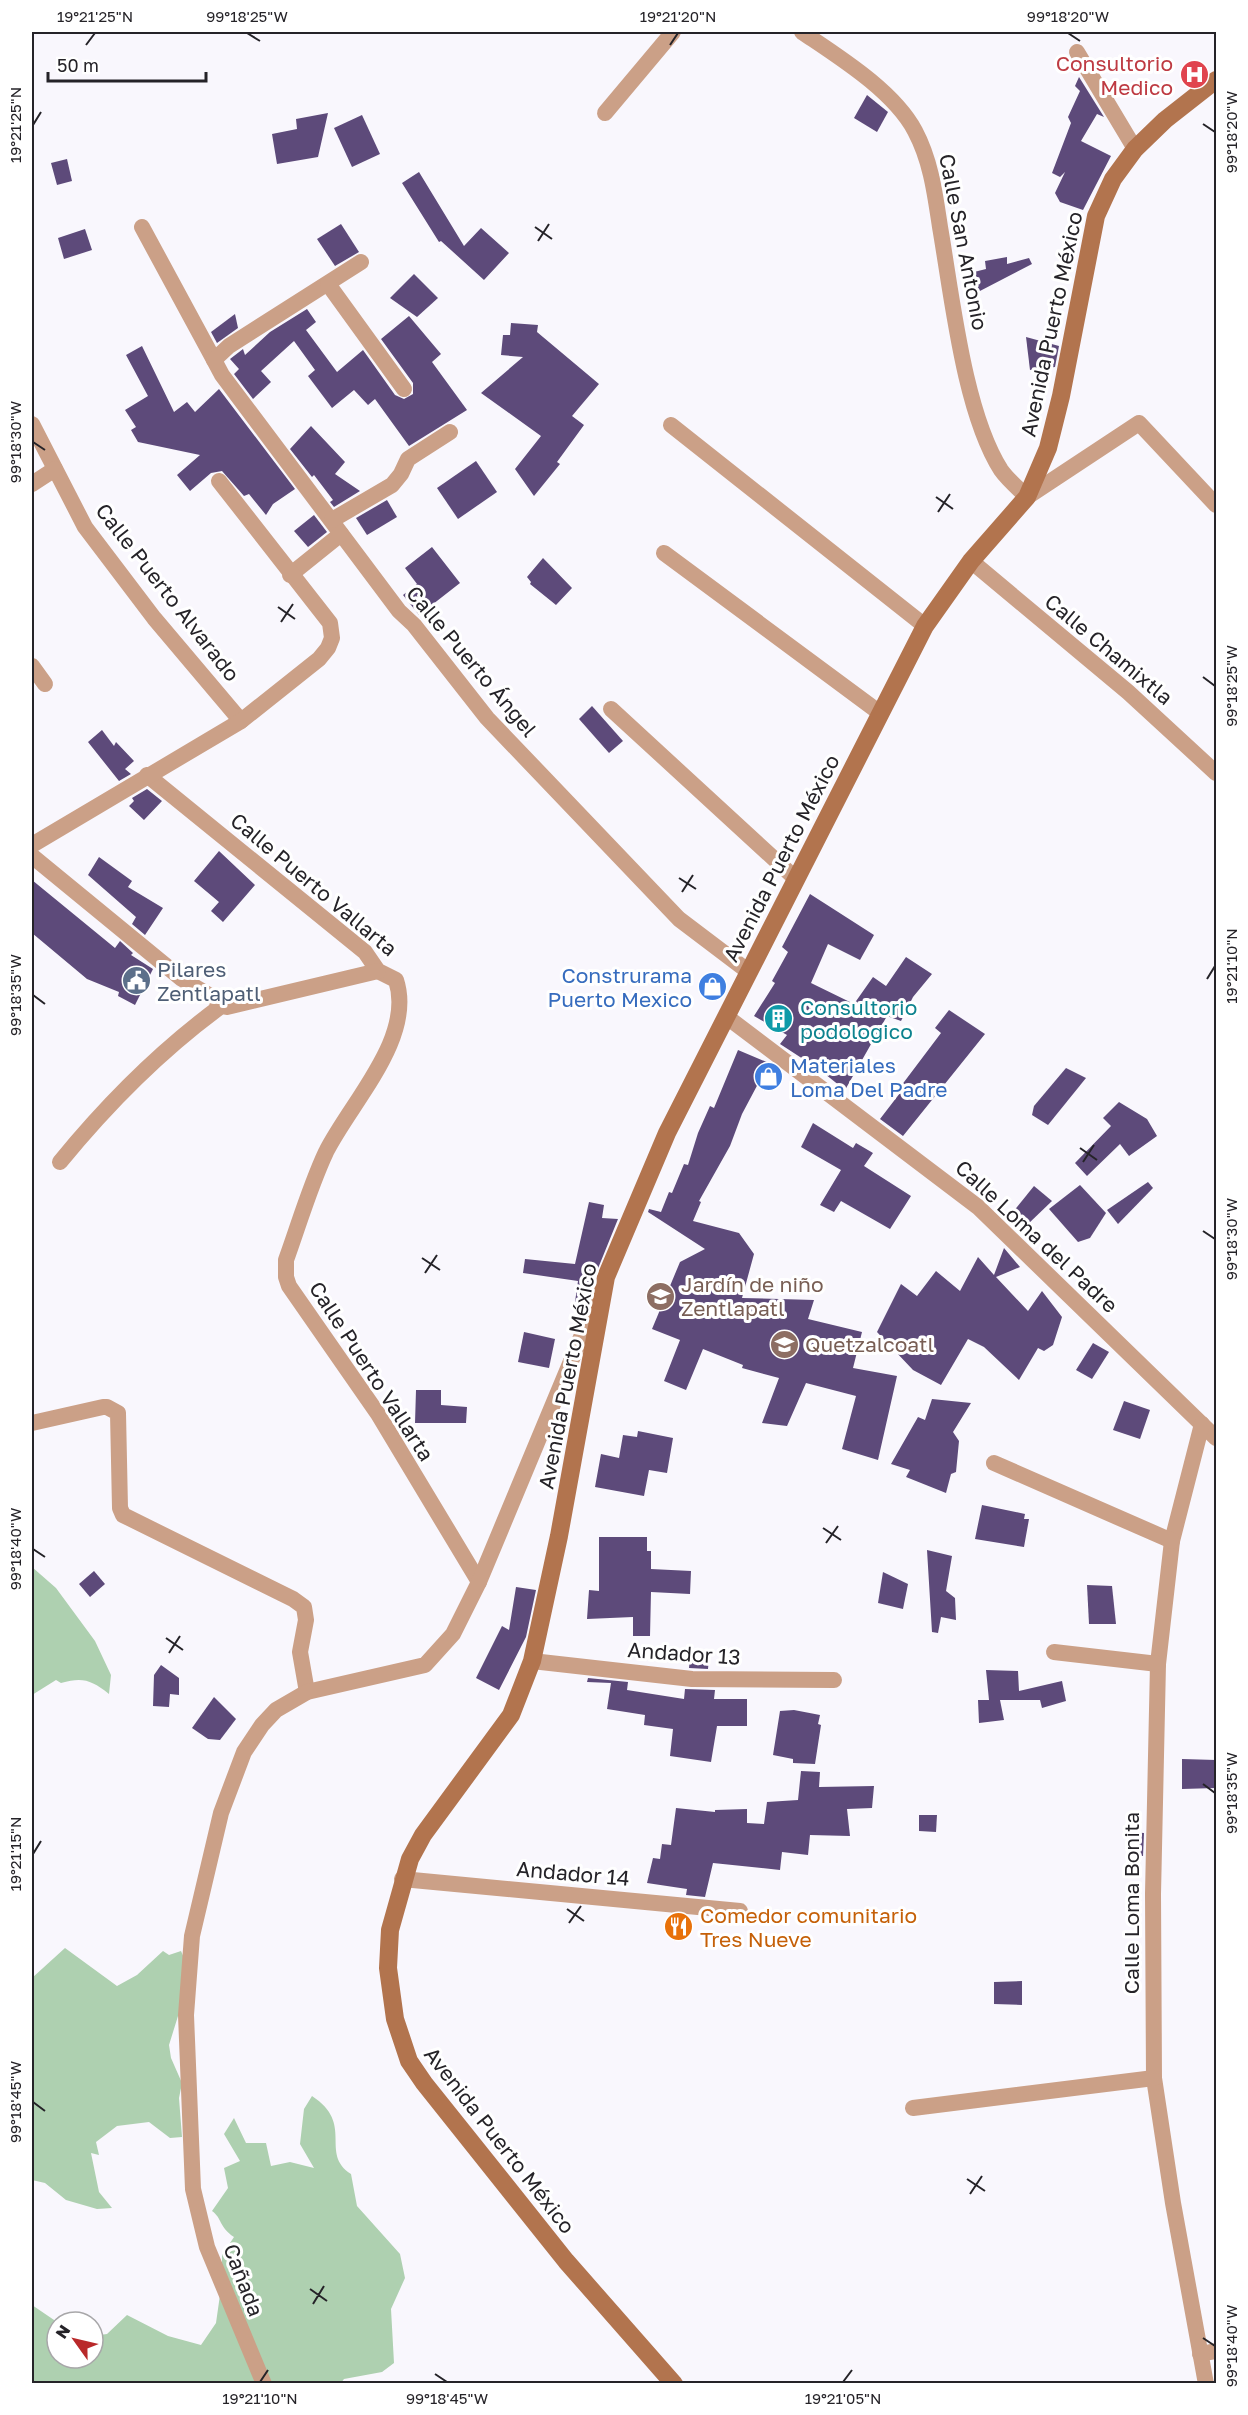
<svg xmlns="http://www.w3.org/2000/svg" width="1248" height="2415" viewBox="0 0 1248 2415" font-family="'Golos Text',sans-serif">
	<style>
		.green { fill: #aed0b0 }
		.building { fill: #5d4a7a }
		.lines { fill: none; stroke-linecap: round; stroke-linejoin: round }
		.street { stroke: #cba087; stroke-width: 16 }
		.secondary { stroke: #b2744e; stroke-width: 18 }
		.ticks { fill: none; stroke: #252328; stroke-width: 2 }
		.labels { text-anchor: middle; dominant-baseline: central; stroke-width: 6; stroke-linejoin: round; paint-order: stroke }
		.health-label { font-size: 21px; fill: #be3a42; stroke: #fff; text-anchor: end }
		.street-label { font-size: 21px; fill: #252328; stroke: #fff }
		.service-label { font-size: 21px; fill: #4e5e75; stroke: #fff; text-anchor: start }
		.shop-label { font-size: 21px; fill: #366cbe; stroke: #fff; text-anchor: end }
		.culture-label { font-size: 21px; fill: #0d838f; stroke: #fff; text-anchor: start }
		.education-label { font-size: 21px; fill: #785e54; stroke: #fff; text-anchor: start }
		.food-label { font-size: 21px; fill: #c56008; stroke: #fff; text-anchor: start }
		.neatline { fill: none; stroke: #252328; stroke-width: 2 }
		.ticks-label { font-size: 15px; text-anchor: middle; fill: #252328 }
	</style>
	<rect width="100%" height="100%" fill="#f9f7fd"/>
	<g class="green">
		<path d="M32 1567 56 1588 95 1641 111 1675 109 1694C91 1680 83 1677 61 1683L56 1680 32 1695Z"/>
		<polygon points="65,1948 117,1986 137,1975 163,1951 169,1955 181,1951 194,1981 178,2016 169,2045 171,2058 182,2083 179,2098 182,2137 170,2138 149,2122 117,2126 96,2142 99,2155 91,2153 99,2192 112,2208 97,2209 66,2200 45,2183 32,2180 32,1978"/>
		<path d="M312 2096C355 2124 319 2153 351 2174L357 2206 400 2254 405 2278 391 2309 394 2363 382 2372 344 2379 341 2383H32V2305L57 2322V2358H93V2336L107 2334 127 2315 168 2336 201 2345 216 2323 222 2281V2255L234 2237C219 2227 222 2218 212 2211L228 2188 224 2168 240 2161 224 2134 234 2118 246 2143H266L271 2166 290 2162 314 2168 300 2144 304 2109Z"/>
	</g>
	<g class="building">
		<polygon points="1079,77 1104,117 1097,114 1081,141 1111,156 1083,210 1060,202 1055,193 1065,172 1060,177 1052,173 1071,123 1068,117 1080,91 1075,86"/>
		<polygon points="867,95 888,112 877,132 854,118"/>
		<polygon points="328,113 318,157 277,164 272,134 297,129 296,119"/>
		<polygon points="362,115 380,154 352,167 334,128"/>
		<polygon points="67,159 72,181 57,185 51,163"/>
		<polygon points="419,172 464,246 481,228 509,253 484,280 441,241 439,242 402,183"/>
		<polygon points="341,224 359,252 335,266 317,239"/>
		<polygon points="85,229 92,250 64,259 58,238"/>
		<polygon points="1007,257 1007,264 1029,258 1032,264 978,292 974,272 986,269 985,261"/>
		<polygon points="414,274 438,298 417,317 390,298"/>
		<polygon points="307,309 316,322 306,330 337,372 363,350 395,395 404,399 413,394 413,383 381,339 409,316 441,354 432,362 467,410 409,446 375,399 368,405 354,390 332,408 308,376 315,370 294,341 261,371 271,382 253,399 234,374 239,369 230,359 243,349 245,355 270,332"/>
		<polygon points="235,314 238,328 217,343 211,332"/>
		<polygon points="511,323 538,325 537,332 599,384 572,416 584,425 557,462 560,464 534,496 515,469 541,436 481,393 523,357 501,355 503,335 510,335"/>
		<polygon points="1026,337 1059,346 1055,367 1030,370"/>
		<polygon points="142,346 174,412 187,402 195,412 219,389 295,489 273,504 266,515 249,494 244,496 222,471 211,473 190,491 177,475 200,455 138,442 131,430 136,427 125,410 148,396 126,355"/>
		<polygon points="311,426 345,462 335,474 360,491 334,507 330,502 333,500 314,475 312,477 290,449"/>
		<polygon points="476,461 497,492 458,519 437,488"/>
		<polygon points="387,500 397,517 367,535 356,518"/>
		<polygon points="314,515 327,532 308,547 294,531"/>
		<polygon points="432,547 460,583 419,615 403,595 417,584 405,568"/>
		<polygon points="543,558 572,588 556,605 530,584 531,582 527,577"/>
		<polygon points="592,706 623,741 609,753 579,719"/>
		<polygon points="102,730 114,746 116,742 134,761 125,769 131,774 119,781 88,742"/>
		<polygon points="147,789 162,801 144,820 129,806 134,801 132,798"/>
		<polygon points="219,851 255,885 223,922 211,911 219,902 194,881"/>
		<polygon points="99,857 132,881 128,887 163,908 145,935 132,924 136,917 88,875"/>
		<polygon points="32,880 115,948 120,941 133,953 131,955 153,969 135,1005 118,996 119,992 87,979 32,933"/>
		<polygon points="810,894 874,935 860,960 828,944 811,983 854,1004 873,977 886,986 906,957 932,974 913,997 901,1021 887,1016 845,1090 820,1070 780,1044 787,1035 754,1016 775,983 772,981 788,952 782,947"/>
		<polygon points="949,1010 985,1034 903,1136 880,1119 900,1093 898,1090 941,1033 935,1028"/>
		<polygon points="738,1050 769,1063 742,1114 730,1146 699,1201 701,1202 693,1221 739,1233 754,1254 742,1298 814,1300 808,1319 862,1332 853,1368 897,1376 878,1460 842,1449 856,1396 806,1383 787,1426 762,1423 779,1378 742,1368 743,1365 703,1349 686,1390 664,1381 680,1340 652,1329 680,1262 705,1249 648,1212 649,1209 661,1212 669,1192 672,1193 684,1164 688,1165 698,1133 710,1106 714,1108"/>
		<polygon points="1066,1068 1086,1078 1048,1125 1032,1115 1034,1106"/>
		<polygon points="1119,1102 1147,1119 1157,1136 1129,1156 1120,1144 1087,1176 1075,1163 1111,1126 1103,1118"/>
		<polygon points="813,1123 853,1148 856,1143 873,1153 864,1166 911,1196 890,1229 841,1201 834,1212 820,1205 841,1170 801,1147"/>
		<polygon points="1148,1182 1153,1188 1118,1224 1107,1210"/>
		<polygon points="1080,1185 1106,1213 1090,1238 1078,1242 1049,1209"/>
		<polygon points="1034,1186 1052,1201 1027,1225 1013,1212"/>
		<polygon points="589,1202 604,1205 602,1218 618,1219 584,1303 575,1302 578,1281 523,1273 525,1259 575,1264"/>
		<polygon points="1004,1248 1020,1267 996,1277 1028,1311 1042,1291 1062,1317 1053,1345 1044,1351 1038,1348 1019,1380 984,1347 968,1339 941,1385 913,1370 877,1332 901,1284 917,1296 936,1271 960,1291 978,1257 994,1275"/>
		<polygon points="524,1332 555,1339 549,1368 518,1362"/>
		<polygon points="1093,1343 1109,1352 1092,1379 1076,1370"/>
		<polygon points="416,1390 441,1390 441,1405 467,1407 466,1423 415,1423"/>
		<polygon points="932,1399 971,1403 953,1432 959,1441 956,1472 951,1474 946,1493 906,1477 910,1470 891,1464 918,1417 925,1420"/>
		<polygon points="1124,1401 1150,1410 1140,1439 1113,1430"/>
		<polygon points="638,1431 673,1438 667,1473 649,1470 644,1496 595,1487 601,1454 619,1458 623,1435 637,1437"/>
		<polygon points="982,1505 1025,1514 1024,1519 1029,1519 1024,1547 975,1539"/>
		<polygon points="599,1537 647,1537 647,1551 651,1551 651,1569 691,1571 690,1594 651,1592 650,1636 633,1636 633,1617 587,1619 589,1590 599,1591"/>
		<polygon points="927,1550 952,1556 946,1591 955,1598 956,1620 941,1617 938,1633 932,1632"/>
		<polygon points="94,1571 105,1584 90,1597 79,1584"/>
		<polygon points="883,1572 908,1584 903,1609 878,1603"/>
		<polygon points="1087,1585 1112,1586 1116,1624 1089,1624"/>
		<polygon points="516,1587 536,1590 526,1637 499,1690 476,1678 502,1626 509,1630"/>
		<polygon points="690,1658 709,1658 708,1669 689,1668"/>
		<polygon points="161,1665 179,1678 179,1695 170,1694 169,1707 153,1706 154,1675"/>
		<polygon points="986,1670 1018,1671 1019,1691 1062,1681 1066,1701 1042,1708 1040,1700 1000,1700 1004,1720 979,1723 978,1700 989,1700"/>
		<polygon points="588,1678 628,1682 627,1690 684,1699 685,1689 715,1690 714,1699 747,1699 747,1726 717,1726 711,1762 670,1756 673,1729 644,1725 645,1715 607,1709 611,1683 587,1682"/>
		<polygon points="214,1697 236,1719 220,1740 208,1739 192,1728"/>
		<polygon points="794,1710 820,1715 818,1724 821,1725 815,1764 793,1763 793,1759 773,1755 780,1711"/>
		<polygon points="1182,1759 1216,1760 1216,1788 1182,1789"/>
		<polygon points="801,1771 820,1772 819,1787 874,1786 872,1808 847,1809 850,1836 810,1835 808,1855 782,1852 780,1870 713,1863 705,1897 686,1895 687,1889 647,1883 653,1858 660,1859 662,1844 671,1845 676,1808 715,1812 715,1810 747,1809 747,1823 764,1824 767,1802 798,1800"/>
		<polygon points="919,1815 937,1815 936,1832 919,1831"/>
		<polygon points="1131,1832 1144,1833 1143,1856 1128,1855"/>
		<polygon points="1022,1981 1022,2005 994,2004 994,1982"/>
	</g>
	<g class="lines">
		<g class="street">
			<path d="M802 32C839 57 894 91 915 131 931 161 935 194 940 227 952 296 964 412 1001 470 1008 480 1019 489 1027 497L1139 423 1216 505"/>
			<polyline points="1077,52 1135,149"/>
			<polyline points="605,113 673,32"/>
			<polyline points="142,227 214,360"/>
			<polyline points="361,262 229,346 214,360 222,375 399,611 414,625 487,718 679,919 749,972"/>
			<polyline points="328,284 404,389"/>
			<polyline points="32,424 85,527 154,618 241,721"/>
			<polyline points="671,425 925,626"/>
			<polyline points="32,484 55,469"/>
			<polyline points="332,520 392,485 401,474 408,459 450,432"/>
			<polyline points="664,553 880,713"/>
			<polyline points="971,561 1128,692 1216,773"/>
			<polyline points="290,575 341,534"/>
			<polyline points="32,666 45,684"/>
			<polyline points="611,709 796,879"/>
			<path d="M147 775 365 952 378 971 396 980C415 1038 351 1102 326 1152 310 1186 299 1224 286 1260V1277L289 1286 378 1414 479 1582"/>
			<polyline points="32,845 241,721 319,659 328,648 332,638 330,623 219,481"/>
			<polyline points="32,856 182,979 224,1004"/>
			<polyline points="727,1017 978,1207 1216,1438"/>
			<path d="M60 1162C109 1102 162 1049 224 1004L227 1007 378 971"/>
			<polyline points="32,1423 103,1407 107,1407 118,1413 120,1508 123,1515 293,1599 304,1607 306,1620 300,1652 307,1692"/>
			<polyline points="1202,1424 1172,1541 1158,1664 1153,1894 1154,2078 1173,2203 1206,2384"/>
			<polyline points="994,1463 1172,1541"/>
			<polyline points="1054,1652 1158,1664"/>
			<polyline points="532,1661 692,1679 834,1680"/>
			<polyline points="402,1879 740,1911"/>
			<polyline points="913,2108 1154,2078"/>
			<polyline points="1200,2354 1216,2351"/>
			<polyline points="264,2384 207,2247 193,2189 186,2015 192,1936 221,1813 244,1752 262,1725 276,1710 307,1692 425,1665 453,1634 479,1582 599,1294"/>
		</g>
		<polyline class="secondary" points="674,2384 566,2261 424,2083 409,2061 395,2019 388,1968 390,1930 410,1859 423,1835 511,1715 532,1661 559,1536 606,1277 667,1133 925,626 971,561 1027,497 1048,448 1061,396 1096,216 1113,179 1135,149 1165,120 1216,80"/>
	</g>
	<path class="ticks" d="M247 33 260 41M1068 33 1080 41M86 45 95 33M670 45 678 33M1203 124 1215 132M33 125 41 112M535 227 552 239M538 241 549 224M33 442 45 450M936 497 953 509M938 512 950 494M278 607 295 619M281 622 293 604M1203 677 1215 686M679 878 696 889M682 892 693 875M1207 979 1215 966M33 995 45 1004M1080 1148 1097 1160M1083 1162 1094 1145M1203 1231 1215 1239M422 1258 440 1270M425 1273 437 1255M823 1528 841 1540M826 1543 838 1526M33 1549 45 1557M166 1638 183 1650M169 1653 180 1636M1203 1784 1215 1793M33 1854 41 1841M567 1909 584 1921M569 1923 581 1906M33 2102 45 2111M967 2179 985 2191M970 2194 982 2176M310 2289 327 2301M313 2304 324 2286M1203 2338 1215 2346M435 2374 447 2382M260 2382 268 2370M843 2382 852 2370"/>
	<defs>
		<symbol id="hospital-disc" viewBox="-11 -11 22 22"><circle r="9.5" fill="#e0444e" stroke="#fff"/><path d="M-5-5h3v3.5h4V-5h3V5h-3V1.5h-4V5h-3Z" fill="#fff"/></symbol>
		<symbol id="civic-disc" viewBox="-11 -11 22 22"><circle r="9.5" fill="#5c6f8a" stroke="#fff"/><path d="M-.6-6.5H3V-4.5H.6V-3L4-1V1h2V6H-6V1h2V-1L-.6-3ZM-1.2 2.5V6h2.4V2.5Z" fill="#fff"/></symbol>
		<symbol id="shop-disc" viewBox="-11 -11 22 22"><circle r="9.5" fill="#3f7fe0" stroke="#fff"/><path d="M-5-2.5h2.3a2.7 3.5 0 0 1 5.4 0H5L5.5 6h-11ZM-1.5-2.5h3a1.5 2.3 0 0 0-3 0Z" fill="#fff"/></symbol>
		<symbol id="building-disc" viewBox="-11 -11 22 22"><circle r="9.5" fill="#0f9aa8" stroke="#fff"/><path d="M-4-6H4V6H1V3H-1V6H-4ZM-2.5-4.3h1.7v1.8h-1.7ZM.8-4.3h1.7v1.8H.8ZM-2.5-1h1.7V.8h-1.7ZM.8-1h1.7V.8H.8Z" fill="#fff"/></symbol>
		<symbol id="school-disc" viewBox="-11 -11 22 22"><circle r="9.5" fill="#8d6e63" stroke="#fff"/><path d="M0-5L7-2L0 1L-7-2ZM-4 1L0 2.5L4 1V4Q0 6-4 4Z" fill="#fff"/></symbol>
		<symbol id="restaurant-disc" viewBox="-11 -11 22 22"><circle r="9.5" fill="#e8710a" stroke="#fff"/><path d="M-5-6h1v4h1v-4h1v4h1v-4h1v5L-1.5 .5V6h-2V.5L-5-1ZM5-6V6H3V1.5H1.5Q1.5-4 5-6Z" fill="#fff"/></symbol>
	</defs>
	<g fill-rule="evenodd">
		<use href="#hospital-disc" x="1178" y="58" width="33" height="33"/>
		<use href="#civic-disc" x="120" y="964" width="33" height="33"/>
		<use href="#shop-disc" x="696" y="970" width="33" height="33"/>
		<use href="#building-disc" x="762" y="1002" width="33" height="33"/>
		<use href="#shop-disc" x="752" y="1060" width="33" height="33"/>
		<use href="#school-disc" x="644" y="1280" width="33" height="33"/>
		<use href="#school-disc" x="768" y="1328" width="33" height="33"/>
		<use href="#restaurant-disc" x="662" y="1910" width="33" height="33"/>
	</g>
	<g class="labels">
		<g class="health-label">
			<text x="1173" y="63">Consultorio<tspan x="1173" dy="24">Medico</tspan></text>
		</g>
		<g class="street-label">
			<text transform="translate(964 242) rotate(79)">Calle San Antonio</text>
			<text transform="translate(1051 324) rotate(-78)">Avenida Puerto México</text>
			<text transform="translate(168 592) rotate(52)">Calle Puerto Alvarado</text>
			<text transform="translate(1109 649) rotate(40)">Calle Chamixtla</text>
			<text transform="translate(472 661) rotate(50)">Calle Puerto Ángel</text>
			<text transform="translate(781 858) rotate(-63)">Avenida Puerto México</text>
			<text transform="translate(314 884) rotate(40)">Calle Puerto Vallarta</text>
			<text transform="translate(1037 1236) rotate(43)">Calle Loma del Padre</text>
			<text transform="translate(372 1371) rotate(57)">Calle Puerto Vallarta</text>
			<text transform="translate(567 1376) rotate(-79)">Avenida Puerto México</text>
			<text transform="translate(684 1653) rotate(4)">Andador 13</text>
			<text transform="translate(573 1873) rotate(5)">Andador 14</text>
			<text transform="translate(1131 1903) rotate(-90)">Calle Loma Bonita</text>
			<text transform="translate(500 2140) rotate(52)">Avenida Puerto México</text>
			<text transform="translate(244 2280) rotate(69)">Cañada</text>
		</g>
		<g class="service-label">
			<text x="157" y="969">Pilares<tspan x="157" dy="24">Zentlapatl</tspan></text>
		</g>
		<g class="shop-label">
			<text x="692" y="975">Construrama<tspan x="692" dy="24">Puerto Mexico</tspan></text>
			<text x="790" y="1065" text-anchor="start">Materiales<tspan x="790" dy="24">Loma Del Padre</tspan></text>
		</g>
		<g class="culture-label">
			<text x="800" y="1007">Consultorio<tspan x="800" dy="24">podologico</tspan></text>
		</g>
		<g class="education-label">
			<text x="681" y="1284">Jardín de niño<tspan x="681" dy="24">Zentlapatl</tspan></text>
			<text x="805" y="1344">Quetzalcoatl</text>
		</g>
		<g class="food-label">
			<text x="700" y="1915">Comedor comunitario<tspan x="700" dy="24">Tres Nueve</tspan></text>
		</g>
	</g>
	<rect width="1248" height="2415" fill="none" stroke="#ffffff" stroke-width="66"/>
	<g transform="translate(75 2340) rotate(304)"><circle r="28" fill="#ffffff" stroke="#a8a7a9" stroke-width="1.5"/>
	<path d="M0-4.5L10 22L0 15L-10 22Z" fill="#b9292a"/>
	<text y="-9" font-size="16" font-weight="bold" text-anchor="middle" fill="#252328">N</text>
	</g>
	<path d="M48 72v9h158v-9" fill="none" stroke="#252328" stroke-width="3"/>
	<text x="57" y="72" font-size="18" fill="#252328" stroke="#ffffff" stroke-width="4.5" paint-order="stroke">50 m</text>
	<rect x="33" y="33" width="1182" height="2349" class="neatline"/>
	<g class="ticks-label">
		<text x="95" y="22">19°21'25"N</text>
		<text x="247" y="22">99°18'25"W</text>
		<text x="678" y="22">19°21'20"N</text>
		<text x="1068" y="22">99°18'20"W</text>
		<text transform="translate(16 125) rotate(-90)" y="5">19°21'25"N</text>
		<text transform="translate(1232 132) rotate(-90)" y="5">99°18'20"W</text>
		<text transform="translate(16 442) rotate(-90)" y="5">99°18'30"W</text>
		<text transform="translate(1232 686) rotate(-90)" y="5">99°18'25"W</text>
		<text transform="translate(1232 966) rotate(-90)" y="5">19°21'10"N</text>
		<text transform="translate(16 995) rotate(-90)" y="5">99°18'35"W</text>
		<text transform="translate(1232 1239) rotate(-90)" y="5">99°18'30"W</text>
		<text transform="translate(16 1549) rotate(-90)" y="5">99°18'40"W</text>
		<text transform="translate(1232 1793) rotate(-90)" y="5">99°18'35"W</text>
		<text transform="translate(16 1854) rotate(-90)" y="5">19°21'15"N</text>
		<text transform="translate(16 2102) rotate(-90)" y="5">99°18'45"W</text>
		<text transform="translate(1232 2346) rotate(-90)" y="5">99°18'40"W</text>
		<text x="260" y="2404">19°21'10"N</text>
		<text x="447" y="2404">99°18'45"W</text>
		<text x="843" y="2404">19°21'05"N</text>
	</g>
</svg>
